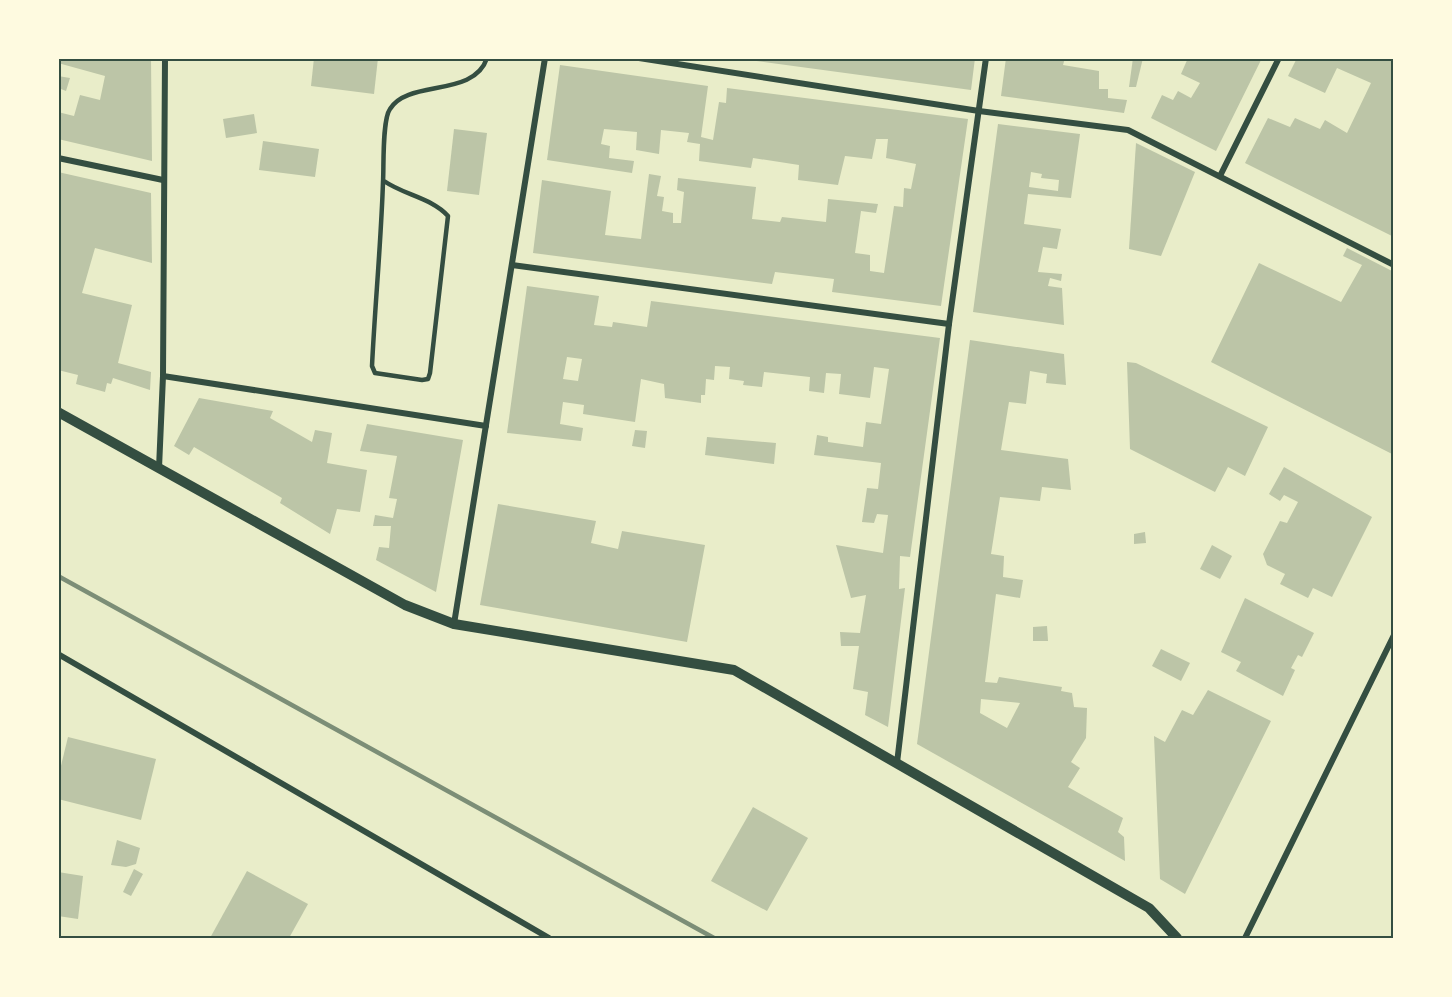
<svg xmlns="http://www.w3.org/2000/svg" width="1452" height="997" viewBox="0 0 1452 997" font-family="Signika,sans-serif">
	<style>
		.building { fill: #bcc5a7; fill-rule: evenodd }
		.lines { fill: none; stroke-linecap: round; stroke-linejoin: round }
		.service { stroke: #344e41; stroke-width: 4.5 }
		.minor { stroke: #344e41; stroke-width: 6 }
		.tertiary { stroke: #344e41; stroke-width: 10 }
		.rail { stroke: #7c8e77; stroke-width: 4.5 }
		.neatline { fill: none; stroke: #344e41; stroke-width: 2 }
	</style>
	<rect width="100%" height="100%" fill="#e9edc9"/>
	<g class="building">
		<polygon points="58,58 151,58 152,161 58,139 58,112 74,116 80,95 100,100 105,76 58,63"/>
		<polygon points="314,58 378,58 374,94 311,86"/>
		<polygon points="734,58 975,58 971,90"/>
		<polygon points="1006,58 1065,58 1063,65 1099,71 1099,89 1108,89 1108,98 1127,100 1124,113 1001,96"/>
		<polygon points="1133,58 1143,58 1136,87 1129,87"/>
		<polygon points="1188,58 1262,58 1216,151 1151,118 1162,95 1173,100 1178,91 1191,98 1200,83 1181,74"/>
		<polygon points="1297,58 1394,58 1394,237 1245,163 1268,118 1290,127 1295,118 1320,129 1325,120 1347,133 1371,83 1337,68 1325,93 1288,76"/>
		<polygon points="560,65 708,86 701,137 713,140 719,102 726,103 727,88 968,119 941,306 832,292 834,279 775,272 772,284 533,253 542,180 611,191 605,235 641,239 649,174 661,176 657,196 664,197 662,211 673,213 673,223 681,223 684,192 677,190 678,178 756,187 752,219 780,222 782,217 826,222 828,199 878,204 876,213 861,211 855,253 870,255 870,271 884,273 894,206 903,207 904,188 911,189 916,164 886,158 888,139 876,139 872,159 845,156 838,185 798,180 799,165 753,158 751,168 699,161 700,144 687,142 689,133 661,130 659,154 636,150 637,132 604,129 601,144 610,146 609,158 634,161 632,173 547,160"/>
		<polygon points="58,76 70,78 66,91 61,89 59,96"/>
		<polygon points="254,114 257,133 226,138 223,119"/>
		<path d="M998 124 1080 134 1071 198 1028 194 1024 224 1061 229 1057 249 1043 247 1038 272 1062 274 1061 281 1050 278 1048 286 1062 288 1064 325 973 312ZM1031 172 1042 174 1041 178 1059 180 1058 191 1029 187Z"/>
		<polygon points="454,129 487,133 479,195 447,191"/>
		<polygon points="263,141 319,149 315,177 259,170"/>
		<polygon points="1136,143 1195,172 1161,256 1129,249"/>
		<polygon points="58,172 151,193 152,263 95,248 82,293 132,305 118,363 151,372 150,390 113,378 111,384 107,383 105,392 76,384 78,375 58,370"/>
		<polygon points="1347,248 1394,272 1394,455 1211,362 1259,263 1341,302 1362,265 1343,256"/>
		<path d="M527 286 599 296 594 325 612 327 613 322 647 327 651 301 940 338 910 557 900 556 899 589 905 588 888 727 865 715 868 692 853 689 859 646H841L840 632 860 633 866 595 851 598 836 545 883 553 888 515 877 514 874 523 862 522 867 488 878 489 881 463 814 455 817 435 828 437V442L863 447 866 422 881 424 889 369 874 367 870 398 839 394 841 374 826 373 824 393 809 391 810 377 764 372 762 387 743 385 744 381 729 379 730 367 715 366 714 380 706 379 705 395H701V403L665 398 664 384 641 379 635 422 583 414 584 405 563 402 560 424 583 428 581 441 507 433ZM567 357 582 359 578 381 563 379Z"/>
		<path d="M970 340 1064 354 1066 385 1046 383 1047 374 1030 371 1026 404 1009 402 1001 450 1068 459 1071 490 1042 487 1040 501 1000 497 991 554 1004 556 1003 577 1023 580 1020 598 996 594 985 682 997 683 999 677 1062 687 1061 691 1072 693 1074 707 1087 708 1086 738 1071 762 1080 768 1068 787 1123 818 1118 832 1124 837 1125 861 917 744ZM981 699 1020 703 1007 728 980 713Z"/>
		<polygon points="1127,362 1136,363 1268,427 1245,476 1228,467 1215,492 1130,449"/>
		<polygon points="199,398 273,411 270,418 312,442 315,430 332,433 327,463 367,470 360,512 337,509 330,534 280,503 282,498 194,447 189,455 174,446"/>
		<polygon points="367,424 463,440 436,592 376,560 379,547 389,548 391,526 373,526 375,515 393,518 397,499 389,498 397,456 360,451"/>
		<polygon points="635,430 647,431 645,448 632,446"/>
		<polygon points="707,437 776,443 774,464 705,455"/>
		<polygon points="1284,467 1372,517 1332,597 1313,588 1308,598 1280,584 1285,574 1267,565 1263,554 1280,521 1287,523 1298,502 1284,495 1280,501 1269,494"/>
		<polygon points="498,504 596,521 591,543 618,549 622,531 705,545 687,642 480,605"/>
		<polygon points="1145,532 1146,543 1134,544 1134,534"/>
		<polygon points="1212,545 1232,556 1220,579 1200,569"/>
		<polygon points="1245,598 1314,633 1302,657 1298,655 1291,668 1295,670 1283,696 1236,671 1241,662 1221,652"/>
		<polygon points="1047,626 1048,641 1033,641 1033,627"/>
		<polygon points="1161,649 1190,663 1181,681 1152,666"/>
		<polygon points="1208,690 1271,721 1185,894 1160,879 1154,736 1165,742 1182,710 1193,715"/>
		<polygon points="68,737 156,759 141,820 58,799 58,778"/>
		<polygon points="753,807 808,838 767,911 711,881"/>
		<polygon points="117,840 140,848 136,864 126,867 111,865"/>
		<polygon points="134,869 143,874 131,896 123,892"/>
		<polygon points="247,871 308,904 289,938 210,938"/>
		<polygon points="58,872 83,876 78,919 58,916"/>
	</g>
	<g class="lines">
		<path class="service" d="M384 181C404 195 432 198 448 216L430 373 428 379 422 380 375 373 372 366C375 305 381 243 383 182 384 167 382 120 390 109 408 79 474 98 487 58"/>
		<g class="minor">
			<polyline points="639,58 979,111 1128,130 1394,265"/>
			<polyline points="58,158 163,180"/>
			<polyline points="1220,176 1279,58"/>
			<polyline points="512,265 949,324"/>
			<polyline points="163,376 486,426"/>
			<polyline points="159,468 163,376 165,58"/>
			<polyline points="454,624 545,58"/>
			<polyline points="58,654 549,938"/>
			<polyline points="897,763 949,324 986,58"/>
			<polyline points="1245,938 1394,635"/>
		</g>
		<polyline class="tertiary" points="58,412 405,605 454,624 734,670 1149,908 1177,938"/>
		<polyline class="rail" points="58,576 714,938"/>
	</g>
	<rect width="1452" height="997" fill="none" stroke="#fefae0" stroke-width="120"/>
	<rect x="60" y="60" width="1332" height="877" class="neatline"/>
</svg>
